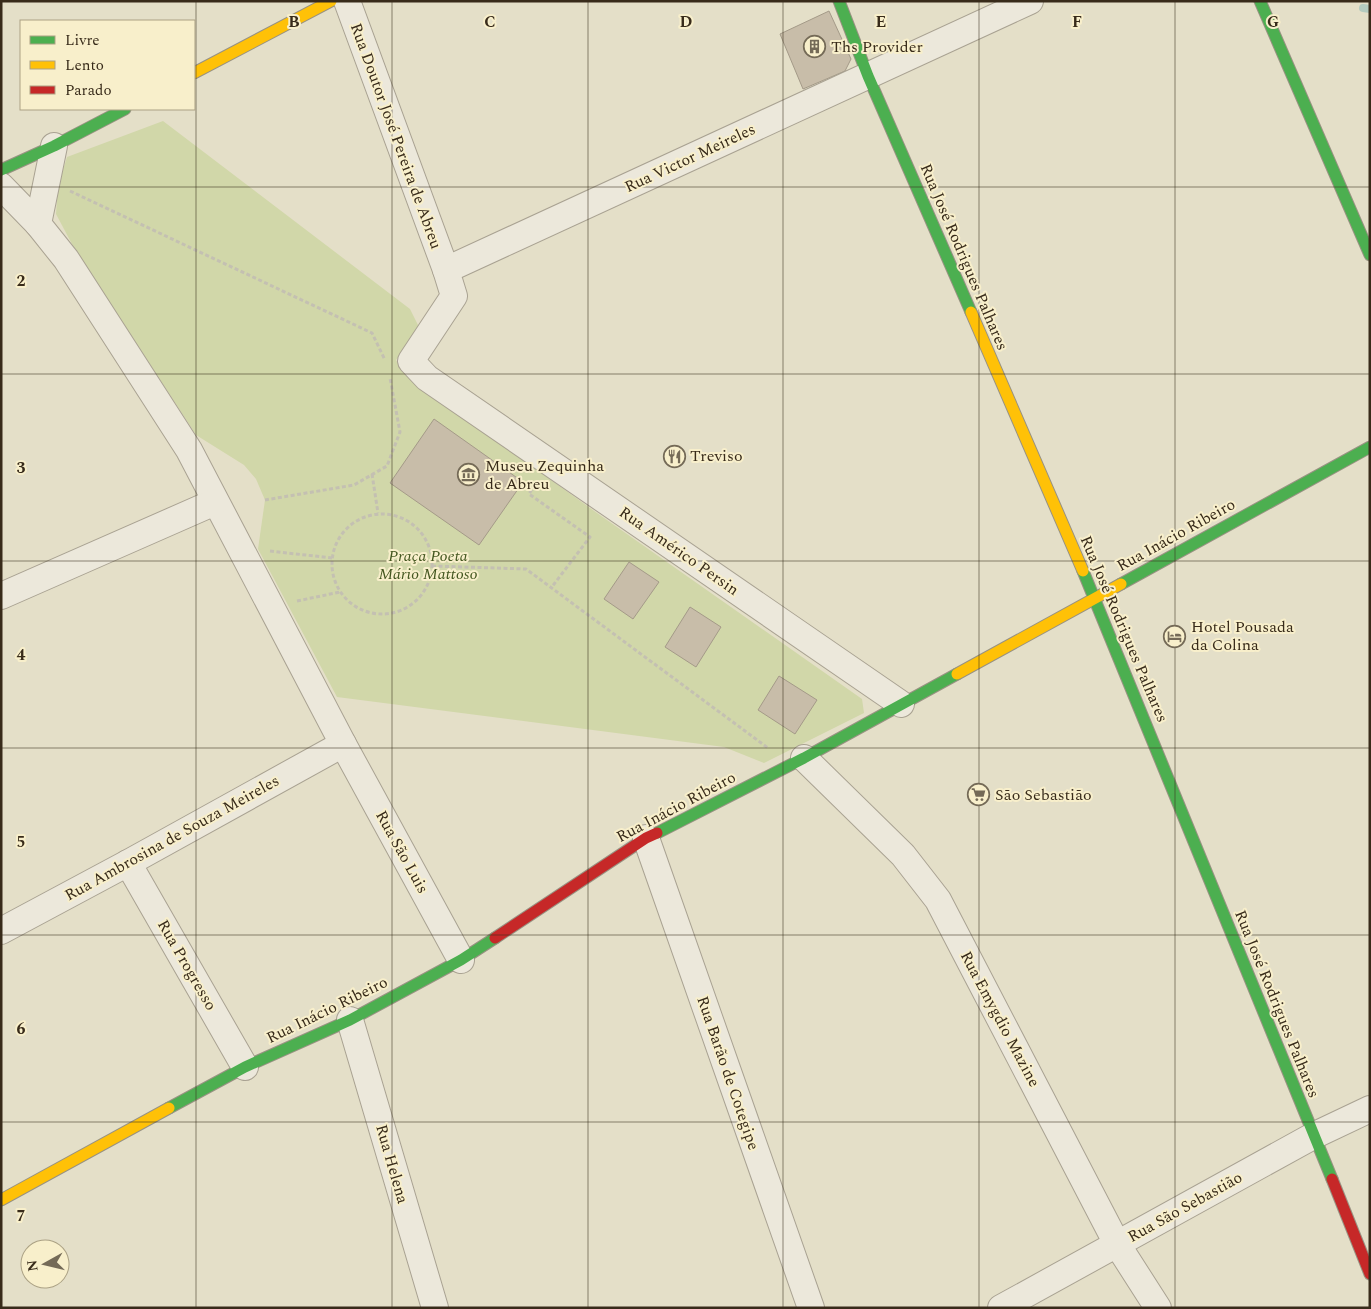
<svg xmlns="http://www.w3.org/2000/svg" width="1371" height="1309" viewBox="0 0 1371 1309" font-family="Spectral,serif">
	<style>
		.green { fill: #d1d7a9 }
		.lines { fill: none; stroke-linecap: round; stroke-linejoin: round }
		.stream { stroke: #b4cbbf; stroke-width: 8 }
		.building { fill: #c8bda9; stroke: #a49a88 }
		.street-casing { stroke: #a9a292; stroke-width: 28 }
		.fast-casing { stroke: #989282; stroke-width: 13 }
		.slow-casing { stroke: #989282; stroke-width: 13 }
		.jam-casing { stroke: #989282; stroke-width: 13 }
		.path { stroke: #c4c0b2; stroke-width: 3; stroke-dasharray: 4 2.5; stroke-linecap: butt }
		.street { stroke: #ece8db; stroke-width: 26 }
		.fast { stroke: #4caf50; stroke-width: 11 }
		.slow { stroke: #ffc107; stroke-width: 11 }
		.jam { stroke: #c62828; stroke-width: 11 }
		.grid { fill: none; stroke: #382b1a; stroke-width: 1; stroke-opacity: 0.55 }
		.labels { text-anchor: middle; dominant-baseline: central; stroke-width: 4; stroke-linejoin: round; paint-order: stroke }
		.poi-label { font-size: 16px; fill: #382b1a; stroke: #f8efcb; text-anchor: start }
		.street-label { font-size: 16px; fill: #382b1a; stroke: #f8efcb }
		.park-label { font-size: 16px; font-style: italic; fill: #43561f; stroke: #f8efcb }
		.grid-label { font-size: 16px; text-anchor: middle; font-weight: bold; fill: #382b1a; stroke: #f8efcb; stroke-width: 4; stroke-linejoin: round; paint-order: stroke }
	</style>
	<rect width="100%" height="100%" fill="#e4dfc8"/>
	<polygon class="green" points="163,121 410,309 420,329 396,360 405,375 597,513 862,699 864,713 764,763 724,747 337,697 258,549 265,500 256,479 244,465 196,435 73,246 56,214 58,186 67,157"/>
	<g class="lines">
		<polyline class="stream" points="1363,8 1370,9"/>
	</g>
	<g class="building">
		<polygon points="829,11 851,59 845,71 803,89 780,34"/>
		<polygon points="434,419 523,482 479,545 390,483"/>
		<polygon points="629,562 659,582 633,619 604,599"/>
		<polygon points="690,607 721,627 696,667 665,647"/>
		<polygon points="779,676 817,700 795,734 758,710"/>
	</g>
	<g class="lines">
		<defs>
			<g id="street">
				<polyline points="347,1 446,270"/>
				<polyline points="1,186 38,224 66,259 189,450 343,744 461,960"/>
				<polyline points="38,224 54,146"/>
				<polyline points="1,596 215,502"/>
				<polyline points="901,704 427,378 411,361 454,296 446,270 1030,1"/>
				<polyline points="804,758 903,855 938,900 1117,1244 1158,1308"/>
				<polyline points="646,838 811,1308"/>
				<polyline points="128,863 245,1067"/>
				<polyline points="1,931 128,863 343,744"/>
				<polyline points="350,1020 435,1308"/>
				<polyline points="1001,1308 1313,1136 1370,1109"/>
			</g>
			<g id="fast">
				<polyline points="839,1 868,76 971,312"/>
				<polyline points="1260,1 1370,255"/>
				<polyline points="1,170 54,146 125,109"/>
				<polyline points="1083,571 1332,1179"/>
				<polyline points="1121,584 1370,447"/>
				<polyline points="657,833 804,758 957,674"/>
				<polyline points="169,1108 245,1067 350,1020 461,960 495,938"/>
			</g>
			<g id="slow">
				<polyline points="194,73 331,1"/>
				<polyline points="971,312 1083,571"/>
				<polyline points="957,674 1121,584"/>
				<polyline points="1,1200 169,1108"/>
			</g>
			<g id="jam">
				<polyline points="495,938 646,838 657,833"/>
				<polyline points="1332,1179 1370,1274"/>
			</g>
		</defs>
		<use href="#street" class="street-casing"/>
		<use href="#fast" class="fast-casing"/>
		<use href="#slow" class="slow-casing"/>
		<use href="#jam" class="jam-casing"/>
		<g class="path">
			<polyline points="70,191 372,333 385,360"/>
			<polyline points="372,474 378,513"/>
			<polyline points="535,484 529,494 590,537 551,588"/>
			<polyline points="265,500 354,485 387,466 400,432 390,378"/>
			<circle cx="382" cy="564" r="50"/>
			<polyline points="270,551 332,558"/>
			<polyline points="432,566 526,569 768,748"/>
			<polyline points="297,601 340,592"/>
		</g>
		<use href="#street" class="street"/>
		<use href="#fast" class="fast"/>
		<use href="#slow" class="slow"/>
		<use href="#jam" class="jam"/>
	</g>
	<path class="grid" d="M196 1V1308M392 1V1308M588 1V1308M783 1V1308M979 1V1308M1175 1V1308M1 187H1370M1 374H1370M1 561H1370M1 748H1370M1 935H1370M1 1122H1370"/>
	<defs>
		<symbol id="building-ring" viewBox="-11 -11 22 22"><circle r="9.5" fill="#f8efcb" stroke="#746a57" stroke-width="1.5"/><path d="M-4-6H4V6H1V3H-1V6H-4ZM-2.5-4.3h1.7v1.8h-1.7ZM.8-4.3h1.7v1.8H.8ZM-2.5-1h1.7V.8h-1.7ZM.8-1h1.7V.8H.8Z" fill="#746a57"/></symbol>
		<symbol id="restaurant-ring" viewBox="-11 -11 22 22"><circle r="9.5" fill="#f8efcb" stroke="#746a57" stroke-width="1.5"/><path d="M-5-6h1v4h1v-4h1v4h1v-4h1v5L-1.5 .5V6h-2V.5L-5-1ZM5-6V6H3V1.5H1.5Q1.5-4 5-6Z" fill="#746a57"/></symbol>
		<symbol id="museum-ring" viewBox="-11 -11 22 22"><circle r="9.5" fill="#f8efcb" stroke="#746a57" stroke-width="1.5"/><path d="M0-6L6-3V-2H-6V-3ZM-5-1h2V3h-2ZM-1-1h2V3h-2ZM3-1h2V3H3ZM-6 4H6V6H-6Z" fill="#746a57"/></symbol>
		<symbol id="hotel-ring" viewBox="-11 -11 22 22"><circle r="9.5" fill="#f8efcb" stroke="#746a57" stroke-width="1.5"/><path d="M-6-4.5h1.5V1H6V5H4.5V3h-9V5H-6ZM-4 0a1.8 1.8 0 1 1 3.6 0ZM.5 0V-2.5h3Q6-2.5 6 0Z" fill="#746a57"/></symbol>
		<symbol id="supermarket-ring" viewBox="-11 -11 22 22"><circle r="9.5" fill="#f8efcb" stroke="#746a57" stroke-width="1.5"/><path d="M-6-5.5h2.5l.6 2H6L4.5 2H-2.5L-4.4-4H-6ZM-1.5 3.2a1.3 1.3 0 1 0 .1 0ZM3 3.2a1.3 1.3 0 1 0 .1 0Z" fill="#746a57"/></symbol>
	</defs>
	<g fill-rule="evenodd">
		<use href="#building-ring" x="802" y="34" width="25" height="25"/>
		<use href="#restaurant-ring" x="662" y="444" width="25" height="25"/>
		<use href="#museum-ring" x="456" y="462" width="25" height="25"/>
		<use href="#hotel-ring" x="1162" y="624" width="25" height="25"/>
		<use href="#supermarket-ring" x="966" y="782" width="25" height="25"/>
	</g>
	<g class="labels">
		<g class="poi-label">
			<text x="831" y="47">Ths Provider</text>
			<text x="690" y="456">Treviso</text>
			<text x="485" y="466">Museu Zequinha<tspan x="485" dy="18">de Abreu</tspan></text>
			<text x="1191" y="627">Hotel Pousada<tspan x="1191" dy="18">da Colina</tspan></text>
			<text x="995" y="795">São Sebastião</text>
		</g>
		<g class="street-label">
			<text transform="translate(396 136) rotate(70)">Rua Doutor José Pereira de Abreu</text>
			<text transform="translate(690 158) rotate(-25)">Rua Victor Meireles</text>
			<text transform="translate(964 257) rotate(67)">Rua José Rodrigues Palhares</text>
			<text transform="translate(1176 535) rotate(-29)">Rua Inácio Ribeiro</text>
			<text transform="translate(679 551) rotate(35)">Rua Américo Persin</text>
			<text transform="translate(1124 629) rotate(67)">Rua José Rodrigues Palhares</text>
			<text transform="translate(676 807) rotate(-28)">Rua Inácio Ribeiro</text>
			<text transform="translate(172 838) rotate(-29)">Rua Ambrosina de Souza Meireles</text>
			<text transform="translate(402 852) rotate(61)">Rua São Luis</text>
			<text transform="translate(187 965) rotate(60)">Rua Progresso</text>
			<text transform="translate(1277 1004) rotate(68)">Rua José Rodrigues Palhares</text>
			<text transform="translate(327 1010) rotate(-26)">Rua Inácio Ribeiro</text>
			<text transform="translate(1000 1019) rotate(62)">Rua Emygdio Mazine</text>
			<text transform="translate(728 1073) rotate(71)">Rua Barão de Cotegipe</text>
			<text transform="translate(392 1164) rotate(74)">Rua Helena</text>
			<text transform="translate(1185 1207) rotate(-29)">Rua São Sebastião</text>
		</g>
		<g class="park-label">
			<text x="428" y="556">Praça Poeta<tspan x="428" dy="18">Mário Mattoso</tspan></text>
		</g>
	</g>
	<g class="grid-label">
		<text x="294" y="27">B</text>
		<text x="490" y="27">C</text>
		<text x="686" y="27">D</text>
		<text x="881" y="27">E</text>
		<text x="1077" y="27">F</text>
		<text x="1273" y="27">G</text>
		<text x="21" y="286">2</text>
		<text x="21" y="473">3</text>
		<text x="21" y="660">4</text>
		<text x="21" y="847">5</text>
		<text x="21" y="1034">6</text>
		<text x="21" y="1221">7</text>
	</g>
	<rect width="1371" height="1309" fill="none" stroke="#382b1a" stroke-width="5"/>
	<rect x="20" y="20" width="175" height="90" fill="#f8efcb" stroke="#aba184"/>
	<rect x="30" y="36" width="25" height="8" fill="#4caf50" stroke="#aba184"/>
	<text x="65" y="45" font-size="15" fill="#382b1a">Livre</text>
	<rect x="30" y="61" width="25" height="8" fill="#ffc107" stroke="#aba184"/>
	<text x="65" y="70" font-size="15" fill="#382b1a">Lento</text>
	<rect x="30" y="86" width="25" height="8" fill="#c62828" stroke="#aba184"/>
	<text x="65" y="95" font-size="15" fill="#382b1a">Parado</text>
	<g transform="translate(45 1264) rotate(262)"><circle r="24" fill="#f8efcb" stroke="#aba184"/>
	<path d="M0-4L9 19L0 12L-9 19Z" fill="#746a57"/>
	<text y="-8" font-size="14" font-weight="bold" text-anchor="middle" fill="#382b1a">N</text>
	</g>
</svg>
